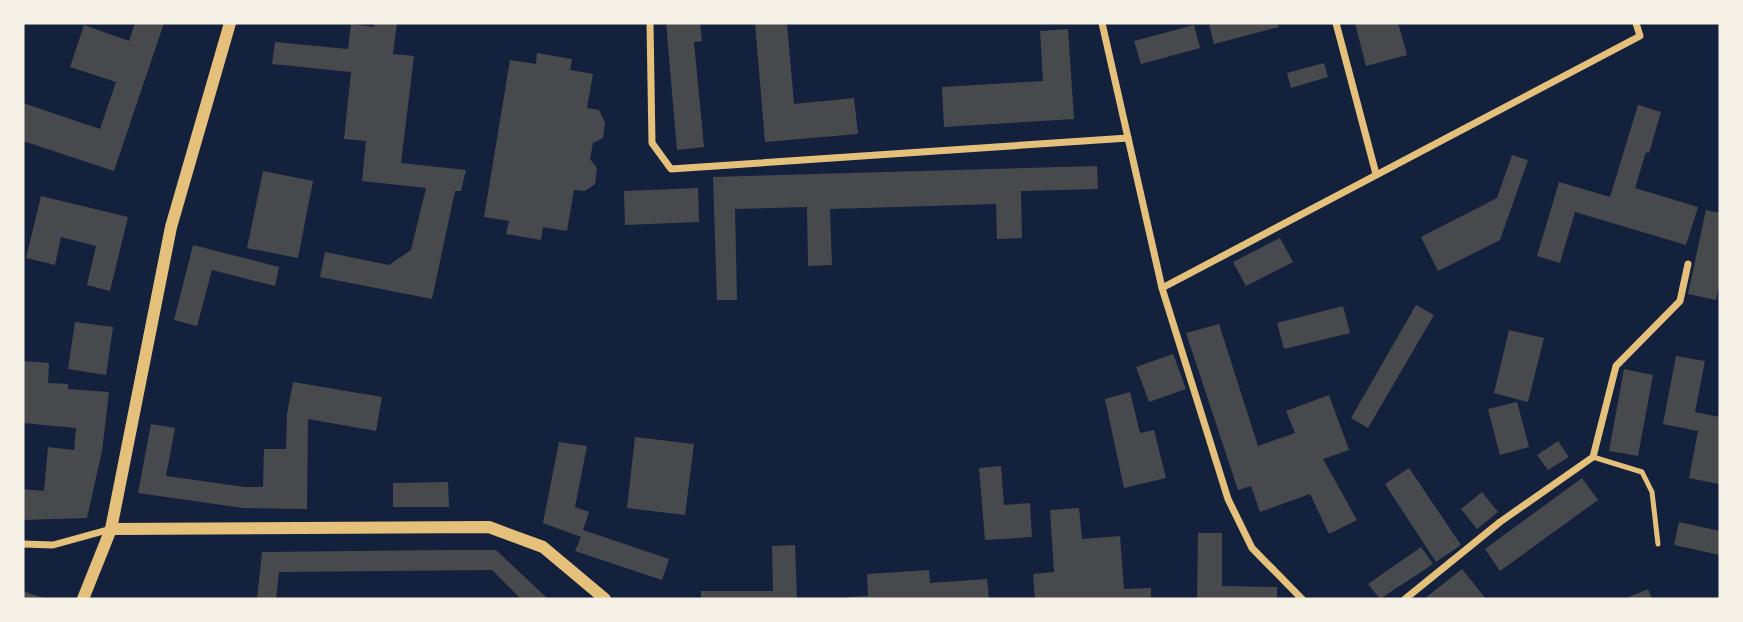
<svg xmlns="http://www.w3.org/2000/svg" width="1743" height="622" viewBox="0 0 1743 622" font-family="'Alegreya Sans',sans-serif">
	<style>
		.building { fill: #48494c }
		.lines { fill: none; stroke-linecap: round; stroke-linejoin: round }
		.service { stroke: #e5c07b; stroke-width: 5 }
		.minor { stroke: #e5c07b; stroke-width: 7 }
		.tertiary { stroke: #e5c07b; stroke-width: 12 }
	</style>
	<rect width="100%" height="100%" fill="#14213d"/>
	<g class="building">
		<polygon points="135,23 164,23 114,171 23,141 23,103 100,129 116,82 70,67 84,25 129,41"/>
		<polygon points="375,23 397,23 393,54 414,56 401,163 466,170 461,191 455,191 432,299 320,277 325,252 389,265 411,250 426,188 362,181 366,141 344,139 351,72 272,64 275,42 348,49 351,24 374,27"/>
		<polygon points="666,23 700,23 702,41 694,42 704,147 677,150"/>
		<polygon points="755,23 787,23 794,104 854,98 858,134 765,142"/>
		<polygon points="1209,23 1277,23 1279,27 1214,44"/>
		<polygon points="1355,23 1398,23 1407,55 1366,66"/>
		<polygon points="1194,25 1200,48 1141,64 1134,41"/>
		<polygon points="1068,29 1074,119 944,127 942,87 1043,81 1040,31"/>
		<polygon points="537,53 572,59 570,70 593,74 587,108 599,110 605,123 603,138 593,143 590,159 597,168 595,184 585,191 574,190 567,231 543,227 541,240 506,234 509,221 484,217 510,60 536,64"/>
		<polygon points="1324,63 1328,77 1291,88 1287,73"/>
		<polygon points="1638,105 1661,112 1649,153 1646,152 1635,188 1698,207 1686,245 1575,212 1560,263 1537,256 1559,182 1610,197"/>
		<polygon points="1512,155 1528,160 1500,240 1438,271 1421,237 1497,198"/>
		<polygon points="1097,166 1098,189 1021,191 1022,238 997,239 996,204 830,209 832,265 808,266 807,207 735,209 737,300 717,300 713,177"/>
		<polygon points="263,171 313,181 298,258 247,248"/>
		<polygon points="698,188 699,222 625,225 624,191"/>
		<polygon points="41,196 128,217 110,291 87,285 96,246 61,237 55,265 26,258"/>
		<polygon points="1706,210 1720,213 1720,279 1716,300 1688,294"/>
		<polygon points="1280,238 1293,262 1246,286 1233,262"/>
		<polygon points="193,245 279,267 275,286 212,270 197,326 174,320"/>
		<polygon points="1416,305 1434,315 1368,428 1351,418"/>
		<polygon points="1343,306 1350,333 1284,349 1277,323"/>
		<polygon points="75,322 113,327 106,375 68,369"/>
		<polygon points="1219,324 1258,446 1295,433 1286,411 1329,395 1349,450 1323,459 1357,520 1329,534 1310,494 1260,512 1251,486 1238,490 1186,333"/>
		<polygon points="1509,330 1544,338 1528,402 1494,393"/>
		<polygon points="1173,354 1186,389 1149,402 1136,367"/>
		<polygon points="1676,356 1705,361 1695,412 1720,417 1719,484 1689,478 1698,431 1663,424"/>
		<polygon points="23,361 49,363 48,383 68,384 68,389 109,392 102,451 87,518 23,520 23,489 44,491 48,447 74,450 76,428 23,423"/>
		<polygon points="1624,369 1653,375 1638,456 1609,451"/>
		<polygon points="293,382 382,397 376,431 308,419 307,509 243,508 138,493 151,424 175,428 166,476 245,487 263,487 264,449 286,449 287,414"/>
		<polygon points="1130,392 1140,433 1154,430 1166,478 1124,488 1105,399"/>
		<polygon points="1517,402 1529,447 1500,455 1488,409"/>
		<polygon points="635,437 694,444 685,515 627,508"/>
		<polygon points="1558,441 1569,457 1548,470 1537,455"/>
		<polygon points="559,442 587,446 575,507 589,512 583,530 669,559 662,580 575,551 581,537 543,523"/>
		<polygon points="1001,466 1004,505 1030,503 1032,537 985,540 979,468"/>
		<polygon points="1409,468 1461,545 1436,562 1385,484"/>
		<polygon points="1582,478 1598,500 1500,571 1485,549"/>
		<polygon points="448,482 449,507 393,507 393,483"/>
		<polygon points="1482,492 1498,512 1477,529 1461,509"/>
		<polygon points="1079,508 1082,539 1120,536 1124,589 1151,588 1151,599 1035,599 1033,574 1054,572 1050,510"/>
		<polygon points="1679,522 1720,531 1720,555 1674,545"/>
		<polygon points="1198,533 1222,533 1222,586 1277,587 1277,599 1197,599"/>
		<polygon points="795,545 797,599 701,599 701,591 773,591 772,546"/>
		<polygon points="1421,547 1433,564 1380,599 1368,584"/>
		<polygon points="446,550 496,550 548,599 521,599 492,570 279,572 276,599 257,599 262,552"/>
		<polygon points="1462,569 1486,599 1424,599"/>
		<polygon points="929,570 930,583 987,579 989,599 848,599 848,597 868,596 867,574"/>
		<polygon points="1648,589 1652,599 1624,599"/>
		<polygon points="23,591 46,599 23,599"/>
	</g>
	<g class="lines">
		<polyline class="service" points="1593,457 1642,472 1652,492 1658,544"/>
		<g class="minor">
			<polyline points="650,23 652,143 671,169 1128,138"/>
			<polyline points="1102,23 1162,288 1640,36 1636,23"/>
			<polyline points="1336,23 1376,174"/>
			<polyline points="1162,288 1228,499 1252,548 1302,599"/>
			<polyline points="23,544 53,545 111,529"/>
			<polyline points="1405,599 1500,522 1593,457 1616,366 1680,301 1688,264"/>
		</g>
		<g class="tertiary">
			<polyline points="111,529 489,527 543,547 605,599"/>
			<polyline points="83,599 111,529 171,227 230,23"/>
		</g>
	</g>
	<rect width="1743" height="622" fill="none" stroke="#f6f1e7" stroke-width="49"/>
</svg>
